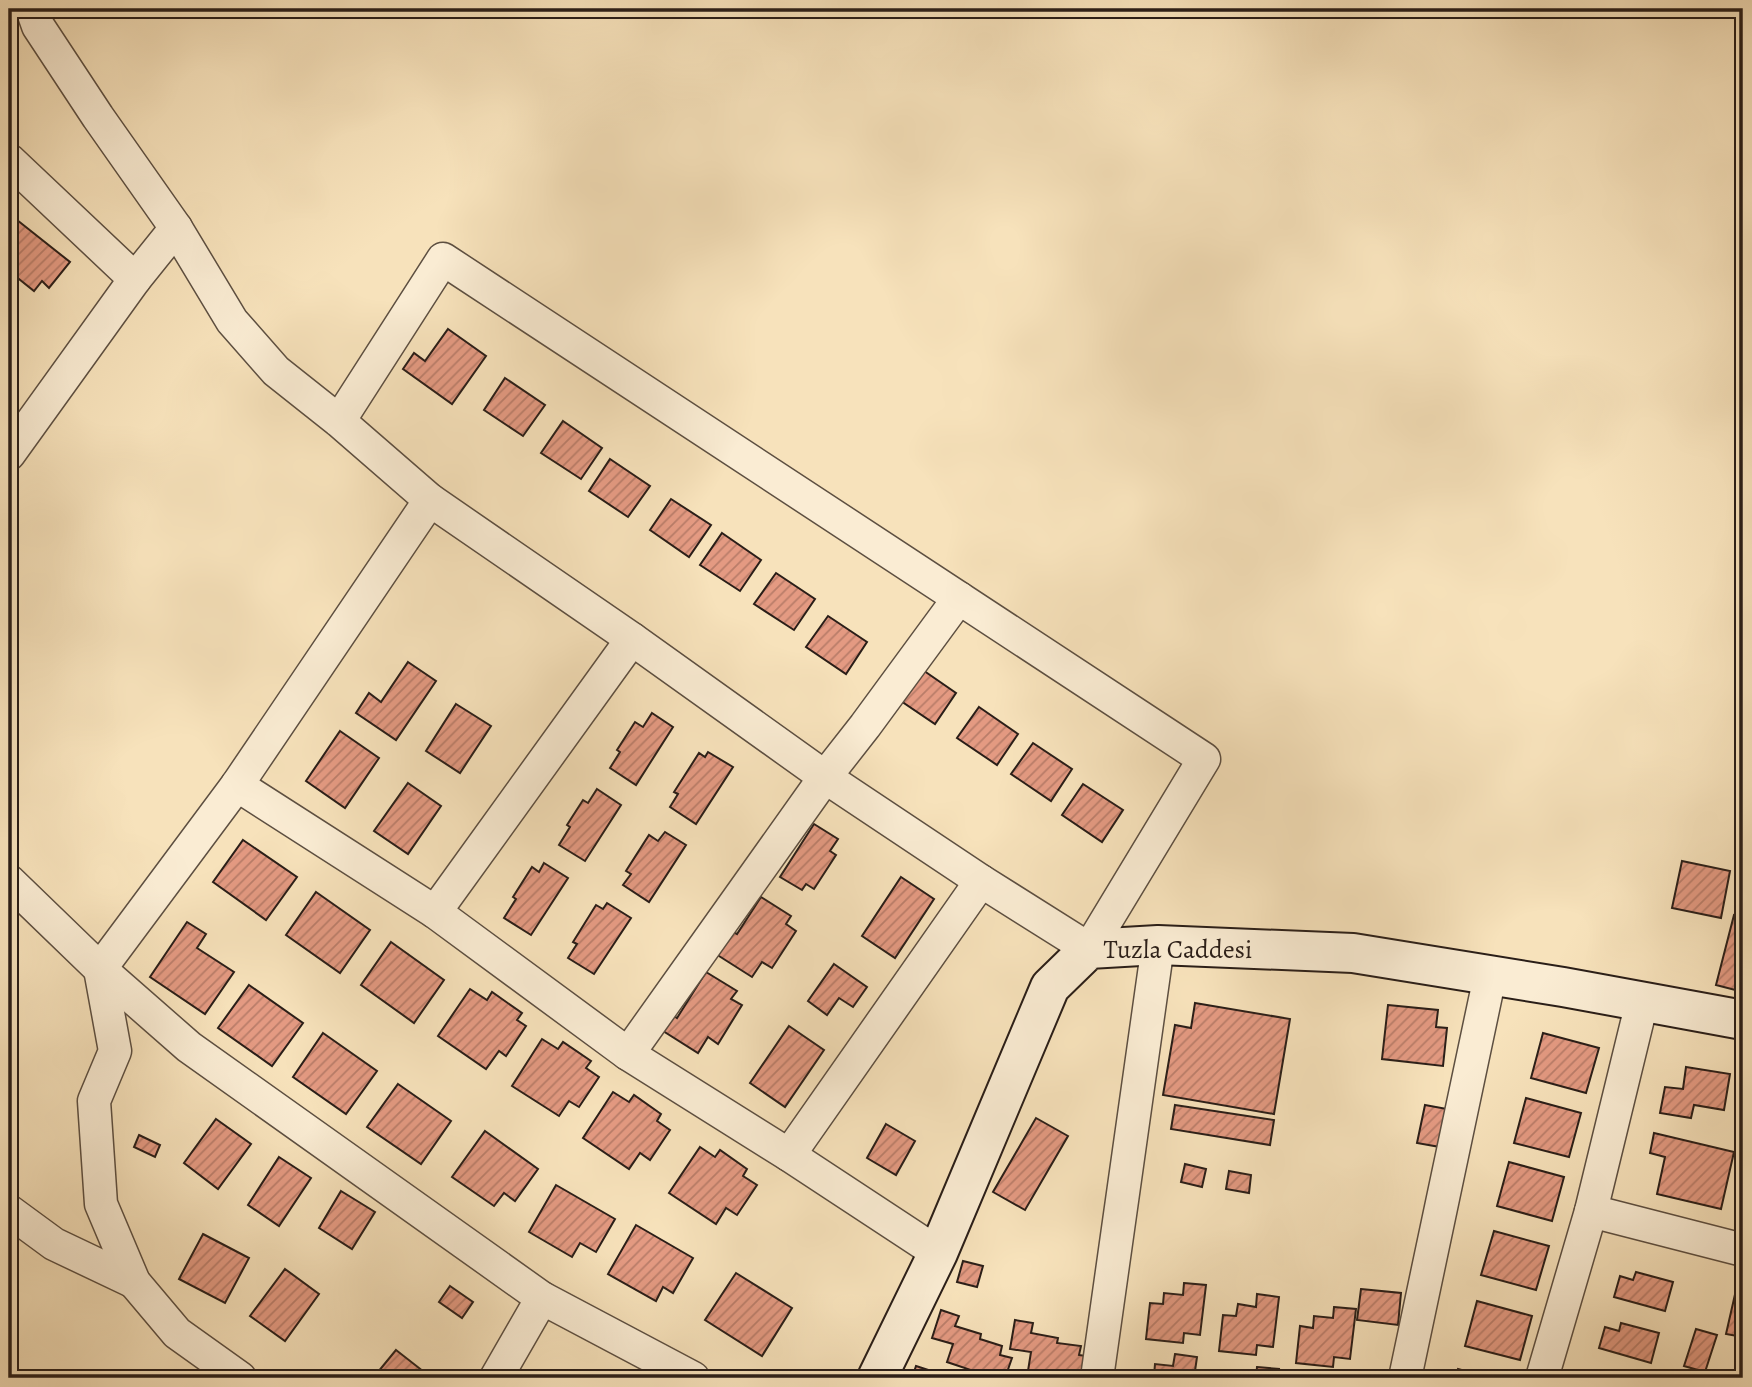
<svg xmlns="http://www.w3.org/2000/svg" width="1752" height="1387" viewBox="0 0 1752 1387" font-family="Alegreya,serif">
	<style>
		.building { fill: url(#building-hatch); stroke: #2a1e18; stroke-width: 2 }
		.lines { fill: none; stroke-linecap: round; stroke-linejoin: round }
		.street-casing { stroke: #5d4f41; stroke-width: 35 }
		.secondary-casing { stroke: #2a1e18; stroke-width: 42 }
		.street { stroke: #faecd3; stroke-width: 32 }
		.secondary { stroke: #faecd3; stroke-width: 38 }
		.labels { text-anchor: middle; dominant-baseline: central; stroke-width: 5; stroke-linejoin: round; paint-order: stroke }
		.street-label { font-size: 26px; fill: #2a1e18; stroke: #faecd3 }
	</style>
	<defs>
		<pattern id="building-hatch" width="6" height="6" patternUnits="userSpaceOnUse" patternTransform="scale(1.75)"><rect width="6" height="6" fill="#e49a82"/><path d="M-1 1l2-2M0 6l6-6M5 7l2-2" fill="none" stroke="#b97d69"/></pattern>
	</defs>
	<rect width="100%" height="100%" fill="#f7e2bb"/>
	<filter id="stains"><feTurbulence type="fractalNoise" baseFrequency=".00286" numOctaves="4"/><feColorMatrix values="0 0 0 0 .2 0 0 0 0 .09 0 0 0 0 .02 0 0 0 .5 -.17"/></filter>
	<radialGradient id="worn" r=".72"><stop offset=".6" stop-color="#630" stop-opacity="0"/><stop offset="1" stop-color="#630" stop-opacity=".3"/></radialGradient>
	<g class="building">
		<polygon points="12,216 70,262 49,288 42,281 34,291 9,271 9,221"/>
		<polygon points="448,329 486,356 452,404 403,369 414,353 425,361"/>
		<polygon points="505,378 545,405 523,436 484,410"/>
		<polygon points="563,421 602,448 581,479 541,453"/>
		<polygon points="610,459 650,486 628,517 589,491"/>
		<polygon points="671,499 711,525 689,557 650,530"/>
		<polygon points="722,533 761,560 740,591 700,565"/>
		<polygon points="776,573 815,599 794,630 754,604"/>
		<polygon points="828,616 867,642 846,674 806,647"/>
		<polygon points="408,662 436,681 396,740 356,713 369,693 381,702"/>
		<polygon points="917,666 956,693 935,724 895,697"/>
		<polygon points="456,704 491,726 460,773 426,751"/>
		<polygon points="979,707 1018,734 997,765 957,738"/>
		<polygon points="652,713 673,727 636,785 610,768 620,752 617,750 635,722 643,727"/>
		<polygon points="340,731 379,758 345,808 306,781"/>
		<polygon points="1033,743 1072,769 1051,801 1011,774"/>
		<polygon points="708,752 733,767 696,824 670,807 678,794 674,792 699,753 705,757"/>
		<polygon points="408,783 441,806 408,854 374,831"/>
		<polygon points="1083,784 1123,810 1102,842 1062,815"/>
		<polygon points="597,789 621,805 585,861 559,845 570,827 567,825 583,800 588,803"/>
		<polygon points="814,824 838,839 830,851 836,855 814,889 806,884 802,890 780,877"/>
		<polygon points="665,832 686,845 649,902 623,885 631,874 626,871 649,835 658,841"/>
		<polygon points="243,840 297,877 266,920 213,882"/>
		<polygon points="1682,861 1730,871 1721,918 1672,908"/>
		<polygon points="544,863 568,878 531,935 504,918 516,899 513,897 532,867 539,872"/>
		<polygon points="901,877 934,899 895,958 862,936"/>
		<polygon points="316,892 370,930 340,973 286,935"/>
		<polygon points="761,897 791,916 786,924 796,931 772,968 762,962 752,977 708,949 723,925 737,934"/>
		<polygon points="607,903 631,918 594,974 568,958 577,944 573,942 596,905 603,909"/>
		<polygon points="1734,915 1743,917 1743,992 1716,985"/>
		<polygon points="187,922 206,934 197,948 234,972 205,1014 150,977"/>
		<polygon points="391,942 444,980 414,1023 361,985"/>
		<polygon points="834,964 867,987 853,1007 839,998 827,1015 808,1001"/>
		<polygon points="706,972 737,991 731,999 742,1005 718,1044 708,1037 698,1053 652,1024 662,1008 677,1018"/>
		<polygon points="249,985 303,1023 272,1066 218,1028"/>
		<polygon points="470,989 487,1000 492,992 522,1013 517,1020 526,1026 506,1056 499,1051 486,1069 438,1036"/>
		<polygon points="1195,1003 1290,1019 1274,1114 1163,1095 1175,1025 1191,1028"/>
		<polygon points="1388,1005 1438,1010 1436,1027 1447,1028 1443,1066 1382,1059"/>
		<polygon points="789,1026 824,1050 785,1107 750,1083"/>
		<polygon points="323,1033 377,1071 346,1114 293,1077"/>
		<polygon points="1543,1033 1599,1048 1586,1093 1531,1078"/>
		<polygon points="542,1039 558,1049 563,1042 591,1061 586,1068 599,1077 579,1107 569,1101 559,1116 512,1086"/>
		<polygon points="1686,1067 1730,1074 1724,1110 1694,1105 1691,1118 1660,1113 1665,1087 1683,1089"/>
		<polygon points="398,1084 451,1121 421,1164 367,1127"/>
		<polygon points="613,1092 629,1102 634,1095 661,1114 657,1121 670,1130 650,1160 640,1153 629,1169 583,1138"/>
		<polygon points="1526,1098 1581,1113 1569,1157 1514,1143"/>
		<polygon points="1175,1105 1274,1120 1270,1145 1171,1129"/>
		<polygon points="1425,1105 1447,1109 1440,1147 1417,1143"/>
		<polygon points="1036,1118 1068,1136 1025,1210 993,1192"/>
		<polygon points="216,1119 251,1144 218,1189 184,1163"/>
		<polygon points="886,1124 915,1141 896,1175 867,1158"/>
		<polygon points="485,1131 538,1169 515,1201 504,1193 494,1206 452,1177"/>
		<polygon points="1654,1133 1734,1152 1721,1209 1657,1194 1665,1157 1650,1153"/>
		<polygon points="139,1135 160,1145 155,1157 134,1147"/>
		<polygon points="700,1147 715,1157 720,1150 747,1169 743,1176 757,1185 737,1215 726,1208 716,1224 669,1193"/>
		<polygon points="279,1157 311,1178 279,1226 248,1205"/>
		<polygon points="1509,1162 1564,1177 1552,1221 1497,1206"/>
		<polygon points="1185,1164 1206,1169 1202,1187 1181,1182"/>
		<polygon points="1229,1171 1251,1175 1249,1193 1226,1189"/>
		<polygon points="556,1185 615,1219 596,1252 580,1243 572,1257 529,1232"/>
		<polygon points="341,1191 375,1212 352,1249 319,1228"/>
		<polygon points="636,1225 693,1258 673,1293 663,1287 656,1301 608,1274"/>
		<polygon points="1494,1231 1549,1246 1536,1290 1481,1275"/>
		<polygon points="203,1234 249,1258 225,1303 179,1279"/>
		<polygon points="963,1261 983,1266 977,1287 957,1282"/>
		<polygon points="285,1269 319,1294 285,1341 250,1316"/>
		<polygon points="1636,1272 1673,1282 1665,1311 1614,1297 1620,1276 1633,1280"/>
		<polygon points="736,1273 792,1308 762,1356 705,1320"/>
		<polygon points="1184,1283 1206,1285 1200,1335 1184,1333 1183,1343 1146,1339 1150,1303 1163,1304 1164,1293 1183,1295"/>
		<polygon points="450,1286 473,1302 462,1318 439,1302"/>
		<polygon points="1361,1289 1401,1293 1398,1325 1357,1320"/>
		<polygon points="1736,1290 1743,1292 1743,1337 1726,1334"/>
		<polygon points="1257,1294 1279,1297 1273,1347 1257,1345 1256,1355 1219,1351 1223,1315 1236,1316 1238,1304 1256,1307"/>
		<polygon points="1477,1301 1532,1316 1520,1360 1465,1346"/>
		<polygon points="1334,1307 1356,1309 1350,1359 1334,1357 1333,1367 1296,1363 1300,1326 1313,1328 1314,1316 1333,1318"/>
		<polygon points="941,1310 959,1316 955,1326 981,1334 980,1339 1002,1346 1000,1355 1012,1358 1005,1378 968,1378 971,1370 947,1362 953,1344 932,1338"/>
		<polygon points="1015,1320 1033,1323 1031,1333 1058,1338 1057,1343 1081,1346 1079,1355 1092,1357 1088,1378 1053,1378 1054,1374 1028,1371 1031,1352 1010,1349"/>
		<polygon points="1621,1323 1659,1333 1651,1363 1599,1348 1605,1327 1619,1331"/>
		<polygon points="1696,1329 1717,1335 1705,1372 1684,1366"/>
		<polygon points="396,1350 428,1375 425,1378 373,1378"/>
		<polygon points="1175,1354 1197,1357 1194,1378 1141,1378 1141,1374 1154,1376 1155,1364 1173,1366"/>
		<polygon points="916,1366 941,1374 939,1378 912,1378"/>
		<polygon points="1257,1367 1279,1369 1278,1378 1256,1378"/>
		<polygon points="1458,1369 1491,1378 1455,1378"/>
	</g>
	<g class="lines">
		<defs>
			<g id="street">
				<polyline points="32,9 38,26 98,117 176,228 232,321 276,371 339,421 430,500 632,639 825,777 981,881 1089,949 1204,759 443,259 339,421"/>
				<polyline points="9,160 135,279 176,228"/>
				<polyline points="9,454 135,279"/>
				<polyline points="237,785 435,912 628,1054 789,1155 938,1253"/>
				<polyline points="9,881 100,969 189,1047 542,1298 693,1378"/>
				<polyline points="435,912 632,639"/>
				<polyline points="628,1054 825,777 865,726 959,598"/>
				<polyline points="789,1155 981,881"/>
				<polyline points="9,1211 54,1244 134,1282"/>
				<polyline points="1591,1211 1743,1250"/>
				<polyline points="240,1378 177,1333 134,1282 101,1204 94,1101 115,1051 100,969 237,785 430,500"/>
				<polyline points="496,1378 542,1298"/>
				<polyline points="1097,1378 1158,945"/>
				<polyline points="1405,1378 1490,976"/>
				<polyline points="1542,1378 1591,1211 1642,1002"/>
			</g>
			<polyline id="secondary" points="877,1378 938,1253 1050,987 1089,949 1158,945 1353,953 1563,987 1743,1020"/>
		</defs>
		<use href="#street" class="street-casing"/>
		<use href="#secondary" class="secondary-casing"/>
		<use href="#street" class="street"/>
		<use href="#secondary" class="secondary"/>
	</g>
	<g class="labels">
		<g class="street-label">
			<text x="1178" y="949">Tuzla Caddesi</text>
		</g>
	</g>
	<rect width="1752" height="1387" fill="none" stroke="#f7e2bb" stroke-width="35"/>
	<rect x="10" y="10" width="1731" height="1366" fill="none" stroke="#2a1e18" stroke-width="3.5"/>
	<rect x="18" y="18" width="1717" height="1352" fill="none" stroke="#2a1e18" stroke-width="2"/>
	<rect width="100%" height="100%" filter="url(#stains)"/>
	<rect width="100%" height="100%" fill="url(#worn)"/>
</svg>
